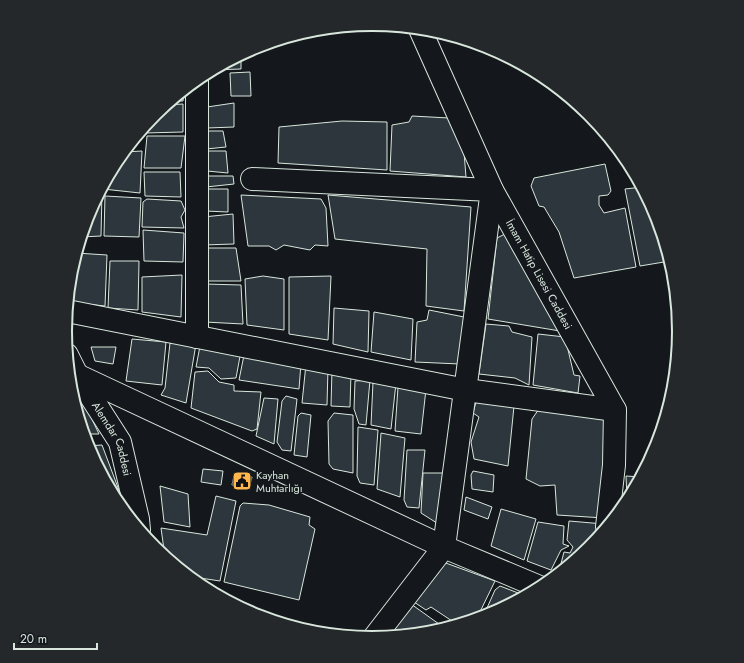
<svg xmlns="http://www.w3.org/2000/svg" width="744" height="663" viewBox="0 0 744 663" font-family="Jost,sans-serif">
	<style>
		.building { fill: #2c363c; stroke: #d8e6dc }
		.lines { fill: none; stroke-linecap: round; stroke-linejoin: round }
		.minor-casing { stroke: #d8e6dc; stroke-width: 24 }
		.minor { stroke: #14181c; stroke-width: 22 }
		.labels { text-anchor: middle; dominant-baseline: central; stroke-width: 3; stroke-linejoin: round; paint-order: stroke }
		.street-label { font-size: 11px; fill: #d8e6dc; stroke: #14181c }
		.poi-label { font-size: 11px; fill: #d8e6dc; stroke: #14181c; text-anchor: start }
		.rim { fill: none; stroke: #d8e6dc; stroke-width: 2 }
	</style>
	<rect width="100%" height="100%" fill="#14181c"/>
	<g class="building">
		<polygon points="241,55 241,69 211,70"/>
		<polygon points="250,72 251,96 231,96 230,73"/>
		<polygon points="184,90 183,101 170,101"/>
		<polygon points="234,103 234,127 207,128 207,107"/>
		<polygon points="183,104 183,132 145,133 145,126 155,114 166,105"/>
		<polygon points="412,116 449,118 464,152 466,177 390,171 392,125 409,122"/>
		<polygon points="342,121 387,122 387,170 278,163 279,127"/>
		<polygon points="207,131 223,131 226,147 206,149"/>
		<polygon points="147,136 185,136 181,168 144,168"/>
		<polygon points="142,151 140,193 103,189 116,160 124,152"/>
		<polygon points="208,151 226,151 228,173 207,171"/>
		<polygon points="605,164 611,191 608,195 599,196 599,205 604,213 625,208 636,267 574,278 559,232 544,207 539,206 531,186 534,178"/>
		<polygon points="144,172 180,172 181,197 145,196"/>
		<polygon points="207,176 233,176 234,184 206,187"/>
		<polygon points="642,187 656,214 670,261 640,266 625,189"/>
		<polygon points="205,189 228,189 228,212 205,211"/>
		<polygon points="100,192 102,192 101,236 81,237 88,214"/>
		<polygon points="241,195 321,199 326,208 328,246 315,245 310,250 284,245 276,250 269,246 248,246"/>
		<polygon points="328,195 471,207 464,311 426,306 427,249 335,239"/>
		<polygon points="105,196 141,198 139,237 104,236"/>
		<polygon points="147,199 181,201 185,210 181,217 184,228 142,227 143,202"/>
		<polygon points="233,214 234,244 203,245 203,217"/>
		<polygon points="143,230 184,233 183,262 144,261"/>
		<polygon points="505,234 560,331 488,319 497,238"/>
		<polygon points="208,248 236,248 241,281 205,281"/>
		<polygon points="76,253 107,255 105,306 67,302 70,271"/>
		<polygon points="110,261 139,261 138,310 108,308"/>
		<polygon points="182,275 181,317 142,312 142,277"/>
		<polygon points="263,276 284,279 284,330 247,325 245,279"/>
		<polygon points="331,276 328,340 289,334 289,277"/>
		<polygon points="205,284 241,285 243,324 205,322"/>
		<polygon points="334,308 369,311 368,352 333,344"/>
		<polygon points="429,310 464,317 460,364 415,362 417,322 427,320"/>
		<polygon points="374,312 413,319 411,360 371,352"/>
		<polygon points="486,324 509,326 512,332 532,337 529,385 515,378 479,374"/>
		<polygon points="538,334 565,337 574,375 580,376 578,393 533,385"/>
		<polygon points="132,339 166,342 162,385 126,381"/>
		<polygon points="170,343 196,344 186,403 161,395 165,388"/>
		<polygon points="200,346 241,351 236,378 221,379 209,368 196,367"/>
		<polygon points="91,347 116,347 113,364 95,361"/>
		<polygon points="244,355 301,363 299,389 239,380"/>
		<polygon points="306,364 328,368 327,405 302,403"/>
		<polygon points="332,369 351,373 350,407 331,406"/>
		<polygon points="208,371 219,382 234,385 234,391 261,392 257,429 252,431 191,408 195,372"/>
		<polygon points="370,380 366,425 359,424 354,409 355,381"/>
		<polygon points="373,382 396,383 391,429 371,425"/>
		<polygon points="70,387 77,388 99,434 83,434"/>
		<polygon points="398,387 426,389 421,434 395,431"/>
		<polygon points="286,396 297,399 291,451 282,450 277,442 282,401"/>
		<polygon points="264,398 278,399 274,444 256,436"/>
		<polygon points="476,402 514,406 508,466 474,459 471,442 479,417 473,413"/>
		<polygon points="541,406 608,417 604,518 557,515 555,485 540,486 526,479 532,419"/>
		<polygon points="301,413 311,415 307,457 294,455 298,416"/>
		<polygon points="334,413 353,415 353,473 333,469 329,464 328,421"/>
		<polygon points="358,427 378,430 374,485 360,483 357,476"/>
		<polygon points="381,433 405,438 400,497 377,489"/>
		<polygon points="102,445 120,493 111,492 87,446"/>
		<polygon points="407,450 425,450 419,508 407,507 404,500"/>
		<polygon points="203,469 223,471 221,485 201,482"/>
		<polygon points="473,471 494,475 493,492 472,489 471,475"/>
		<polygon points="423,473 447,473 440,525 421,513"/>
		<polygon points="234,475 252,477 249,489 232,485"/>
		<polygon points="626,476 641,477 629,499 627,499"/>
		<polygon points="160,486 188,494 190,527 164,522"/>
		<polygon points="216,496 236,501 220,581 187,576 165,557 161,528 207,535"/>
		<polygon points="466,497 492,507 488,519 464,510"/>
		<polygon points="243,503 269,505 310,517 309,525 315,529 299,600 224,582 240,506"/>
		<polygon points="501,509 536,519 524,560 491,546"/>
		<polygon points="569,521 604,524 602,534 589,549 558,575 564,552 570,553 573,547 567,540"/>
		<polygon points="538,522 564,526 563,544 569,546 561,550 551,570 527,561"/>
		<polygon points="443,562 495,581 476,620 458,625 431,607 426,610 414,602"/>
		<polygon points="500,586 526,596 483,617 495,590"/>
		<polygon points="411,604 446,629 432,633 386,638"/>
	</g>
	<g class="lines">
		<defs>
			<g id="minor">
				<path id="s1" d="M420 29 492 190 615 410 614 465 607 527"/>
				<polyline points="197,79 197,337"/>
				<polyline points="252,179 492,190 444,547 373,639"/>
				<polyline points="67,311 466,390 615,410"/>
				<path id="s2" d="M67 355 77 375 120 442 138 519 139 530"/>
				<polyline points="69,374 77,375 444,547 542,588"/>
			</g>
		</defs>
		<use href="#minor" class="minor-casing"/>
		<use href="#minor" class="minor"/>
	</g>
	<defs>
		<symbol id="civic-square" viewBox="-11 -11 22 22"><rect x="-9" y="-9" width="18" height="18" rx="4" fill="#ffb74d" stroke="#14181c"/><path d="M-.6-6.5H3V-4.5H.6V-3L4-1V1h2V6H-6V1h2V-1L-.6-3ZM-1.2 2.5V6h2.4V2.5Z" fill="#111"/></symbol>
	</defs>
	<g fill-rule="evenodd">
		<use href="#civic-square" x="231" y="470" width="22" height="22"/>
	</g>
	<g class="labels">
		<g class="street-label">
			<text stroke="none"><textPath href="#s1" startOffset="273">İmam Hatip Lisesi Caddesi</textPath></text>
			<text stroke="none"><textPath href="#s2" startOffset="96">Alemdar Caddesi</textPath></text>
		</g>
		<g class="poi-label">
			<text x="256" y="475">Kayhan<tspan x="256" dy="13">Muhtarlığı</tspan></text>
		</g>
	</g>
	<path d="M0 0H744V663H0ZM72 331a300 300 0 1 1 600 0a300 300 0 1 1-600 0Z" fill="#24282b" fill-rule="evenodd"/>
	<path class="rim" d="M72 331a300 300 0 1 1 600 0a300 300 0 1 1-600 0Z"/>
	<path d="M14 643v6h83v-6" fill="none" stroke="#d8e6dc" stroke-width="2"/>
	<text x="20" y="643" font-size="12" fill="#d8e6dc" stroke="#14181c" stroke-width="3" paint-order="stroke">20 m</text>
</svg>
